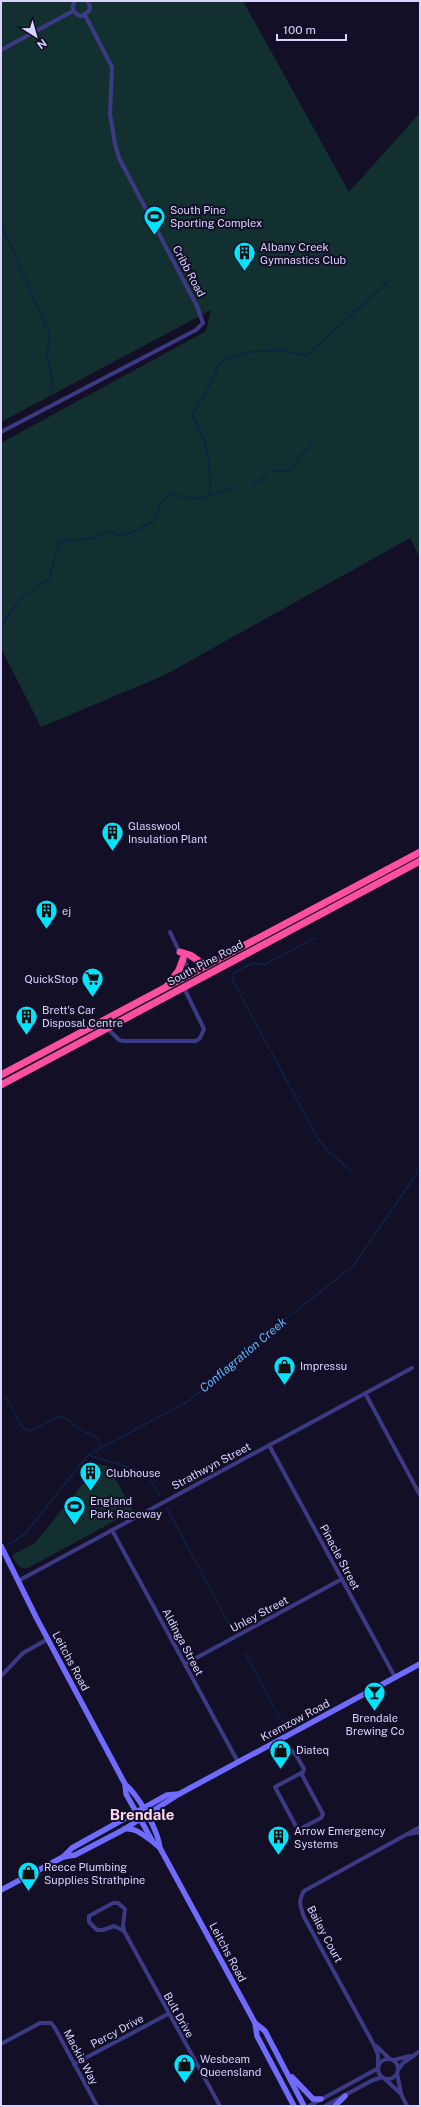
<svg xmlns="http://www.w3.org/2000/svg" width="421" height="2107" viewBox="0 0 421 2107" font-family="'Public Sans',sans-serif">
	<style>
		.green { fill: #12302f }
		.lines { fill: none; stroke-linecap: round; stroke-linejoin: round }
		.stream { stroke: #0c2248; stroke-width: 1.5 }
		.street { stroke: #3d3a85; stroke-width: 4 }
		.secondary { stroke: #6f6bff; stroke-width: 5.5 }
		.highway { stroke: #ff4fa3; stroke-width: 7 }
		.labels { text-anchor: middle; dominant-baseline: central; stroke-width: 4; stroke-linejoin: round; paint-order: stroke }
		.poi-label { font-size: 11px; fill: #d9d4ff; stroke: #130f26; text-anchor: start }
		.street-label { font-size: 11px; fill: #d9d4ff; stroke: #130f26 }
		.water-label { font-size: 12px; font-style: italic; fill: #62b6ff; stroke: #130f26 }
		.district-label { font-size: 15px; font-weight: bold; fill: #ffd6f0; stroke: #130f26 }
	</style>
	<rect width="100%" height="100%" fill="#130f26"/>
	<g class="green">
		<polygon points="1,1 243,1 349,192 420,113 420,558 410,538 165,675 41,727 1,648 1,443 206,331 211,310 1,422"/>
		<path d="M99 1464 109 1467 133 1511 28 1568C19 1570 16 1563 12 1555L35 1543Z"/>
	</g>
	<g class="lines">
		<g class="stream">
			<path d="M1 224 50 335C50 342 47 348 47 354 48 369 59 385 47 397"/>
			<polyline points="252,484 262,479 270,471 287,471 294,468 299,456 314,444"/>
			<path d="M210 495C210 463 209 442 192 415L208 389 220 363 229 358 248 352 282 350 306 356 390 280"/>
			<polyline points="1,626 20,599 49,578 60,541 94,538 109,530 119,536 133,532 154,521 160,505 169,494 198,499 233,487"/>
			<polyline points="315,938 264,965 252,963 234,973 232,979 318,1139 327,1150 351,1171"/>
			<path d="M5 1396 23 1428 30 1431C40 1428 51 1416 62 1417 70 1417 73 1426 79 1429 88 1435 101 1434 100 1448"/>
			<polyline points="88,1455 145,1472 148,1475 160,1496"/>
			<polyline points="167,1508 231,1628"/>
			<polyline points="8,1545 25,1534 88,1455 187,1402 262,1342 273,1329 353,1266 420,1169"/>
			<polyline points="245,1653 282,1722"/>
		</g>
		<g class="street">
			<path d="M75 1C70 8 74 15 82 16L89 11 90 6 87 1"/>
			<polyline points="1,50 73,11"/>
			<polyline points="1,432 196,330 203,323 197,306 119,158 115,144 110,114 112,67 85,15"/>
			<polyline points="170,932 180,953"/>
			<polyline points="183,959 192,974"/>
			<polyline points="107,1028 119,1040 124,1041 196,1041 200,1038 204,1029 184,988"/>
			<polyline points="365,1393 420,1495"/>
			<polyline points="269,1445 395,1677"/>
			<polyline points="112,1530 238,1762"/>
			<polyline points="18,1581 412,1368"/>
			<polyline points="185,1664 342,1579"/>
			<polyline points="1,1676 23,1653 48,1639"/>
			<polyline points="286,1745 296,1755 304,1769 302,1775 323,1814 321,1818 298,1830 275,1787 303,1772"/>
			<polyline points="409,1834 420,1832"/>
			<polyline points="124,1931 114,1926 103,1930 97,1930 89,1922 89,1916 113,1903 118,1903 125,1909 123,1925 124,1931 220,2106"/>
			<polyline points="1,2044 40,2023 51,2023 55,2028 97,2106"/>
			<polyline points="376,2046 390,2059"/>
			<circle cx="388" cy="2069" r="10"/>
			<polyline points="393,2060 410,2056"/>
			<polyline points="74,2064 168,2014"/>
			<path d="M378 2066V2055L374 2045 304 1917C300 1906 298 1901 304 1891L420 1827"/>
			<polyline points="398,2070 403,2063 420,2051"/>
			<polyline points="397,2073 401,2093"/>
			<polyline points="385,2079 401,2094 407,2106"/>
			<polyline points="309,2106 377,2069"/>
			<polyline points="325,2106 371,2081 382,2077"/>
		</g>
		<g class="secondary">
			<polyline points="1,1546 36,1617 125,1784 126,1794 153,1842 160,1848 255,2023 257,2036 294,2106"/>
			<path d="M125 1784C139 1796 158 1830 160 1848"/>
			<path d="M124 1829C135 1827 143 1835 152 1841"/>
			<polyline points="63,1857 72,1848 167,1795 179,1794"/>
			<polyline points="1,1890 63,1857 75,1855 123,1830 179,1794 420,1664"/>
			<polyline points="255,2023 265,2031 304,2106"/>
			<polyline points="292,2077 313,2099 321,2099"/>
			<polyline points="335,2106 345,2096"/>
		</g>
		<g class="highway">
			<polyline points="180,952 190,955 206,966"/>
			<polyline points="167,986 179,970 183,959"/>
			<polyline points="1,1075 420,852"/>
			<polyline points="1,1085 420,861"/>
		</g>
	</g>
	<defs>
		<symbol id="stadium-pin" viewBox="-11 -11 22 30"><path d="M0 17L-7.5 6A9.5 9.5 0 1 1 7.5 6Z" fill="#00e5ff" stroke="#130f26"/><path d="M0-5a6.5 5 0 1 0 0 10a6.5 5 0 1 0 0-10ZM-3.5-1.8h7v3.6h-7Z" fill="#111"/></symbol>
		<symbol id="building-pin" viewBox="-11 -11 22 30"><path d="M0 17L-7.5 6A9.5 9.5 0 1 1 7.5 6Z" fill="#00e5ff" stroke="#130f26"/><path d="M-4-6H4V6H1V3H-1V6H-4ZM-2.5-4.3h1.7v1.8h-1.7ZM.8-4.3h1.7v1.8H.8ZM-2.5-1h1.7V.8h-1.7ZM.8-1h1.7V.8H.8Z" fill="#111"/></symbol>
		<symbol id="supermarket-pin" viewBox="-11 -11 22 30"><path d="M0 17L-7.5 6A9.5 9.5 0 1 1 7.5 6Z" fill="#00e5ff" stroke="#130f26"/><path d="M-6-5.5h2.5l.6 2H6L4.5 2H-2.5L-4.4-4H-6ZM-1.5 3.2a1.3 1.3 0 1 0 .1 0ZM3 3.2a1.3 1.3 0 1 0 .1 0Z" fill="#111"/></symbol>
		<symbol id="shop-pin" viewBox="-11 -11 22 30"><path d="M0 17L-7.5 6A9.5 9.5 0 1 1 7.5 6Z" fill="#00e5ff" stroke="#130f26"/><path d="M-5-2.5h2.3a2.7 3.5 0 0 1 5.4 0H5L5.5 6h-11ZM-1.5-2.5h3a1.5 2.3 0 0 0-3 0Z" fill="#111"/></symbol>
		<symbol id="bar-pin" viewBox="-11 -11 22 30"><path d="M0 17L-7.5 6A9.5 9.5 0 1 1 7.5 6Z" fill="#00e5ff" stroke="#130f26"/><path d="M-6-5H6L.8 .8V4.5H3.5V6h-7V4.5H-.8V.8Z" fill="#111"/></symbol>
	</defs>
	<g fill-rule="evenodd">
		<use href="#stadium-pin" x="142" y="204" width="25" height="34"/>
		<use href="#building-pin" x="232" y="240" width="25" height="34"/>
		<use href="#building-pin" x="100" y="820" width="25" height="34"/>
		<use href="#building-pin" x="34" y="898" width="25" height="34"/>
		<use href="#supermarket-pin" x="80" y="966" width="25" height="34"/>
		<use href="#building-pin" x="14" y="1004" width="25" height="34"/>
		<use href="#shop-pin" x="272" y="1354" width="25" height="34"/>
		<use href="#building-pin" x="78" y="1460" width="25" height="34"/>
		<use href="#stadium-pin" x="62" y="1494" width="25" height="34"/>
		<use href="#bar-pin" x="362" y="1680" width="25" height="34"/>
		<use href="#shop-pin" x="268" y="1738" width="25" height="34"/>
		<use href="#building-pin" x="266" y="1824" width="25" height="34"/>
		<use href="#shop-pin" x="16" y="1860" width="25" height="34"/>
		<use href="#shop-pin" x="172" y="2052" width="25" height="34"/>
	</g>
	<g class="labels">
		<g class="poi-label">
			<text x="170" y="210">South Pine<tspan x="170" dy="13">Sporting Complex</tspan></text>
			<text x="260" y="247">Albany Creek<tspan x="260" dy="13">Gymnastics Club</tspan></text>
			<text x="128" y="826">Glasswool<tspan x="128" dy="13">Insulation Plant</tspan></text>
			<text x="62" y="911">ej</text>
			<text x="78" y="979" text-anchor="end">QuickStop</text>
			<text x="42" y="1010">Brett's Car<tspan x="42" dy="13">Disposal Centre</tspan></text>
			<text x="300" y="1366">Impressu</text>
			<text x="106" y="1473">Clubhouse</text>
			<text x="90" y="1501">England<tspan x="90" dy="13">Park Raceway</tspan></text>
			<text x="375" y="1718" text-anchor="middle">Brendale<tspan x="375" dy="13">Brewing Co</tspan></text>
			<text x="296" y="1750">Diateq</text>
			<text x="294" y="1831">Arrow Emergency<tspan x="294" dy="13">Systems</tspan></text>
			<text x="44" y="1867">Reece Plumbing<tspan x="44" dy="13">Supplies Strathpine</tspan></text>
			<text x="200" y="2059">Wesbeam<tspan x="200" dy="13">Queensland</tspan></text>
		</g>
		<g class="street-label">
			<text transform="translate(189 271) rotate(62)">Cribb Road</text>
			<text transform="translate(205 963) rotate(-28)">South Pine Road</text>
			<text transform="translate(211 1466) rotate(-28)">Strathwyn Street</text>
			<text transform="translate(340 1557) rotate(62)">Pinacle Street</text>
			<text transform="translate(259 1614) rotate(-28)">Unley Street</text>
			<text transform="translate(183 1642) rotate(62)">Aldinga Street</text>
			<text transform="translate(71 1661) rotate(62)">Leitchs Road</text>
			<text transform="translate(295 1720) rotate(-28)">Kremzow Road</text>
			<text transform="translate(325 1934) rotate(62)">Bailey Court</text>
			<text transform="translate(228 1952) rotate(62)">Leitchs Road</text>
			<text transform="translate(179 2015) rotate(61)">Bult Drive</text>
			<text transform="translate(117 2031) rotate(-28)">Percy Drive</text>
			<text transform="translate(81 2057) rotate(62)">Mackie Way</text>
		</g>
		<g class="water-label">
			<text transform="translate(243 1355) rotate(-40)">Conflagration Creek</text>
		</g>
		<g class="district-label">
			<text x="142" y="1814">Brendale</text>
		</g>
	</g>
	<rect width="421" height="2107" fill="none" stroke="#d9d4ff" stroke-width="4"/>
	<g transform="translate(36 36) rotate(143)" stroke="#130f26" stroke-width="3" paint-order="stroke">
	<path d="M0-3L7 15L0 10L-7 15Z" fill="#d9d4ff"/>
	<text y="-6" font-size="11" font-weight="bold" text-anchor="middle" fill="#d9d4ff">N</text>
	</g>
	<path d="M277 34v6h69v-6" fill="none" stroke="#d9d4ff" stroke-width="2"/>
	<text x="283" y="34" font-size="12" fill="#d9d4ff" stroke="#130f26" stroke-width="3" paint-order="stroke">100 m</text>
</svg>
